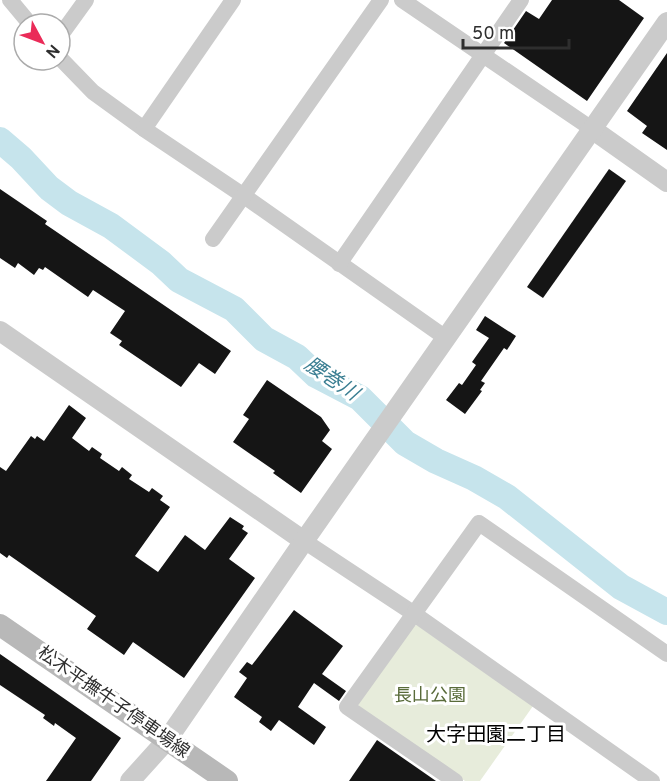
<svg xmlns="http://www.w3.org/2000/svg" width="667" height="781" viewBox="0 0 667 781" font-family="Overpass,'Noto Sans JP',sans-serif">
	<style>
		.green { fill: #e7ecdb }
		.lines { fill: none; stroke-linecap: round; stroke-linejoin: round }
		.river { stroke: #c6e4ec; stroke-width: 26 }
		.building { fill: #151515 }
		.minor { stroke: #cbcbcb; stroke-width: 16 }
		.tertiary { stroke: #cbcbcb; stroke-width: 20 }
		.secondary { stroke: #b8b8b8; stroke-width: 22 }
		.labels { text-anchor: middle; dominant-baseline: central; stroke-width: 6; stroke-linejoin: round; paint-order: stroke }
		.park-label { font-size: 18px; fill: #596b3a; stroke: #fff }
		.street-label { font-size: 18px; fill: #2e2e2e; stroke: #fff }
		.water-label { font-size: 20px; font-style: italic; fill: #3a7e92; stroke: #fff }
		.neighbourhood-label { font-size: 20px; fill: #000; stroke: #fff }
	</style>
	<rect width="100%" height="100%" fill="#fff"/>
	<polygon class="green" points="417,625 533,706 480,781 465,781 359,709 358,701 409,627"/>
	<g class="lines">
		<polyline class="river" points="0,140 21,158 49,188 69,203 111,226 161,263 179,280 234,309 264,339 297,357 316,375 360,398 405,443 436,461 474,478 507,497 621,587 667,612"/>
	</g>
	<g class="building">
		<polygon points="552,0 619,0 644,18 587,101 504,43 526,11 539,19"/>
		<polygon points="667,53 667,150 642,133 647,126 627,111"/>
		<polygon points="609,169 626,181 543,298 527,287"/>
		<polygon points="0,189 47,221 45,224 231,351 215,374 199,363 181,387 119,345 122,341 110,333 125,311 93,290 88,297 45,267 43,270 39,268 34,275 18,263 15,268 0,258"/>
		<polygon points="485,316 516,336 507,350 504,348 481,381 485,383 480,390 482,391 465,414 446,400 459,383 462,385 476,365 472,362 489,338 476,330"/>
		<polygon points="267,380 321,417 330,430 322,441 332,449 301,493 273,473 275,471 233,442 249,419 243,415"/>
		<polygon points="69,405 86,418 72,438 89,451 92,447 102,454 100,458 119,471 122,467 132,475 129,479 149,492 152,488 163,496 160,500 170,507 135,556 158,572 185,535 205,550 230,517 244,526 242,529 248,533 229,559 255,578 184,678 133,642 124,655 87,629 96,616 9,555 7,558 0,553 0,467 6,471 31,436 35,439 37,436 44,441"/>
		<polygon points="294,610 343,646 322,674 346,691 339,701 314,683 298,707 326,727 314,745 279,720 271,731 259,722 262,717 234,697 247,678 239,672 247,662 252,665"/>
		<polygon points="0,654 121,738 91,781 46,781 76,738 55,723 54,726 43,718 45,715 0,685"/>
		<polygon points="377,740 436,781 349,781"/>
	</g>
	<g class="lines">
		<g class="minor">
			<polyline points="10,0 30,24"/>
			<polyline points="402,0 592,129"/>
			<polyline points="60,36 86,0"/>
			<polyline points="60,58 93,92 144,129 244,196 446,338"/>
			<polyline points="144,129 233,0"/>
			<polyline points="213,239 381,0"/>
			<polyline points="339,264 521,0"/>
			<polyline points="304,541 413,613 652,781"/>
			<polyline points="455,781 347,707 479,523 667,654"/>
		</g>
		<g class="tertiary">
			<polyline points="592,129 667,182"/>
			<polyline points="0,331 304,541"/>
			<polyline points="130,781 167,740 304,541 667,22"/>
		</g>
		<polyline class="secondary" points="0,625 227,781"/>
	</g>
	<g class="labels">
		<g class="park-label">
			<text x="430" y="696">長山公園</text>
		</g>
		<g class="street-label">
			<text transform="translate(113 703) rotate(35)">松木平撫牛子停車場線</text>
		</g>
		<g class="water-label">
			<text transform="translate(331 380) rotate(34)">腰巻川</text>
		</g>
		<g class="neighbourhood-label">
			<text x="496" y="736">大字田園二丁目</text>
		</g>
	</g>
	<g transform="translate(42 42) rotate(131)"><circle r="28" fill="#ffffff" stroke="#ababab" stroke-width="1.5"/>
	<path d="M0-4.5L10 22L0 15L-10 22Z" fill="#ea2b58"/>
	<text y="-9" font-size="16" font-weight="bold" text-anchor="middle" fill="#2e2e2e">N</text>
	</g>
	<path d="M463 39v9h106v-9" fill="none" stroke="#2e2e2e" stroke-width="3"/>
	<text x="472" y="39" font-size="18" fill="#2e2e2e" stroke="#ffffff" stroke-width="4.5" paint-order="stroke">50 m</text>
</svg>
